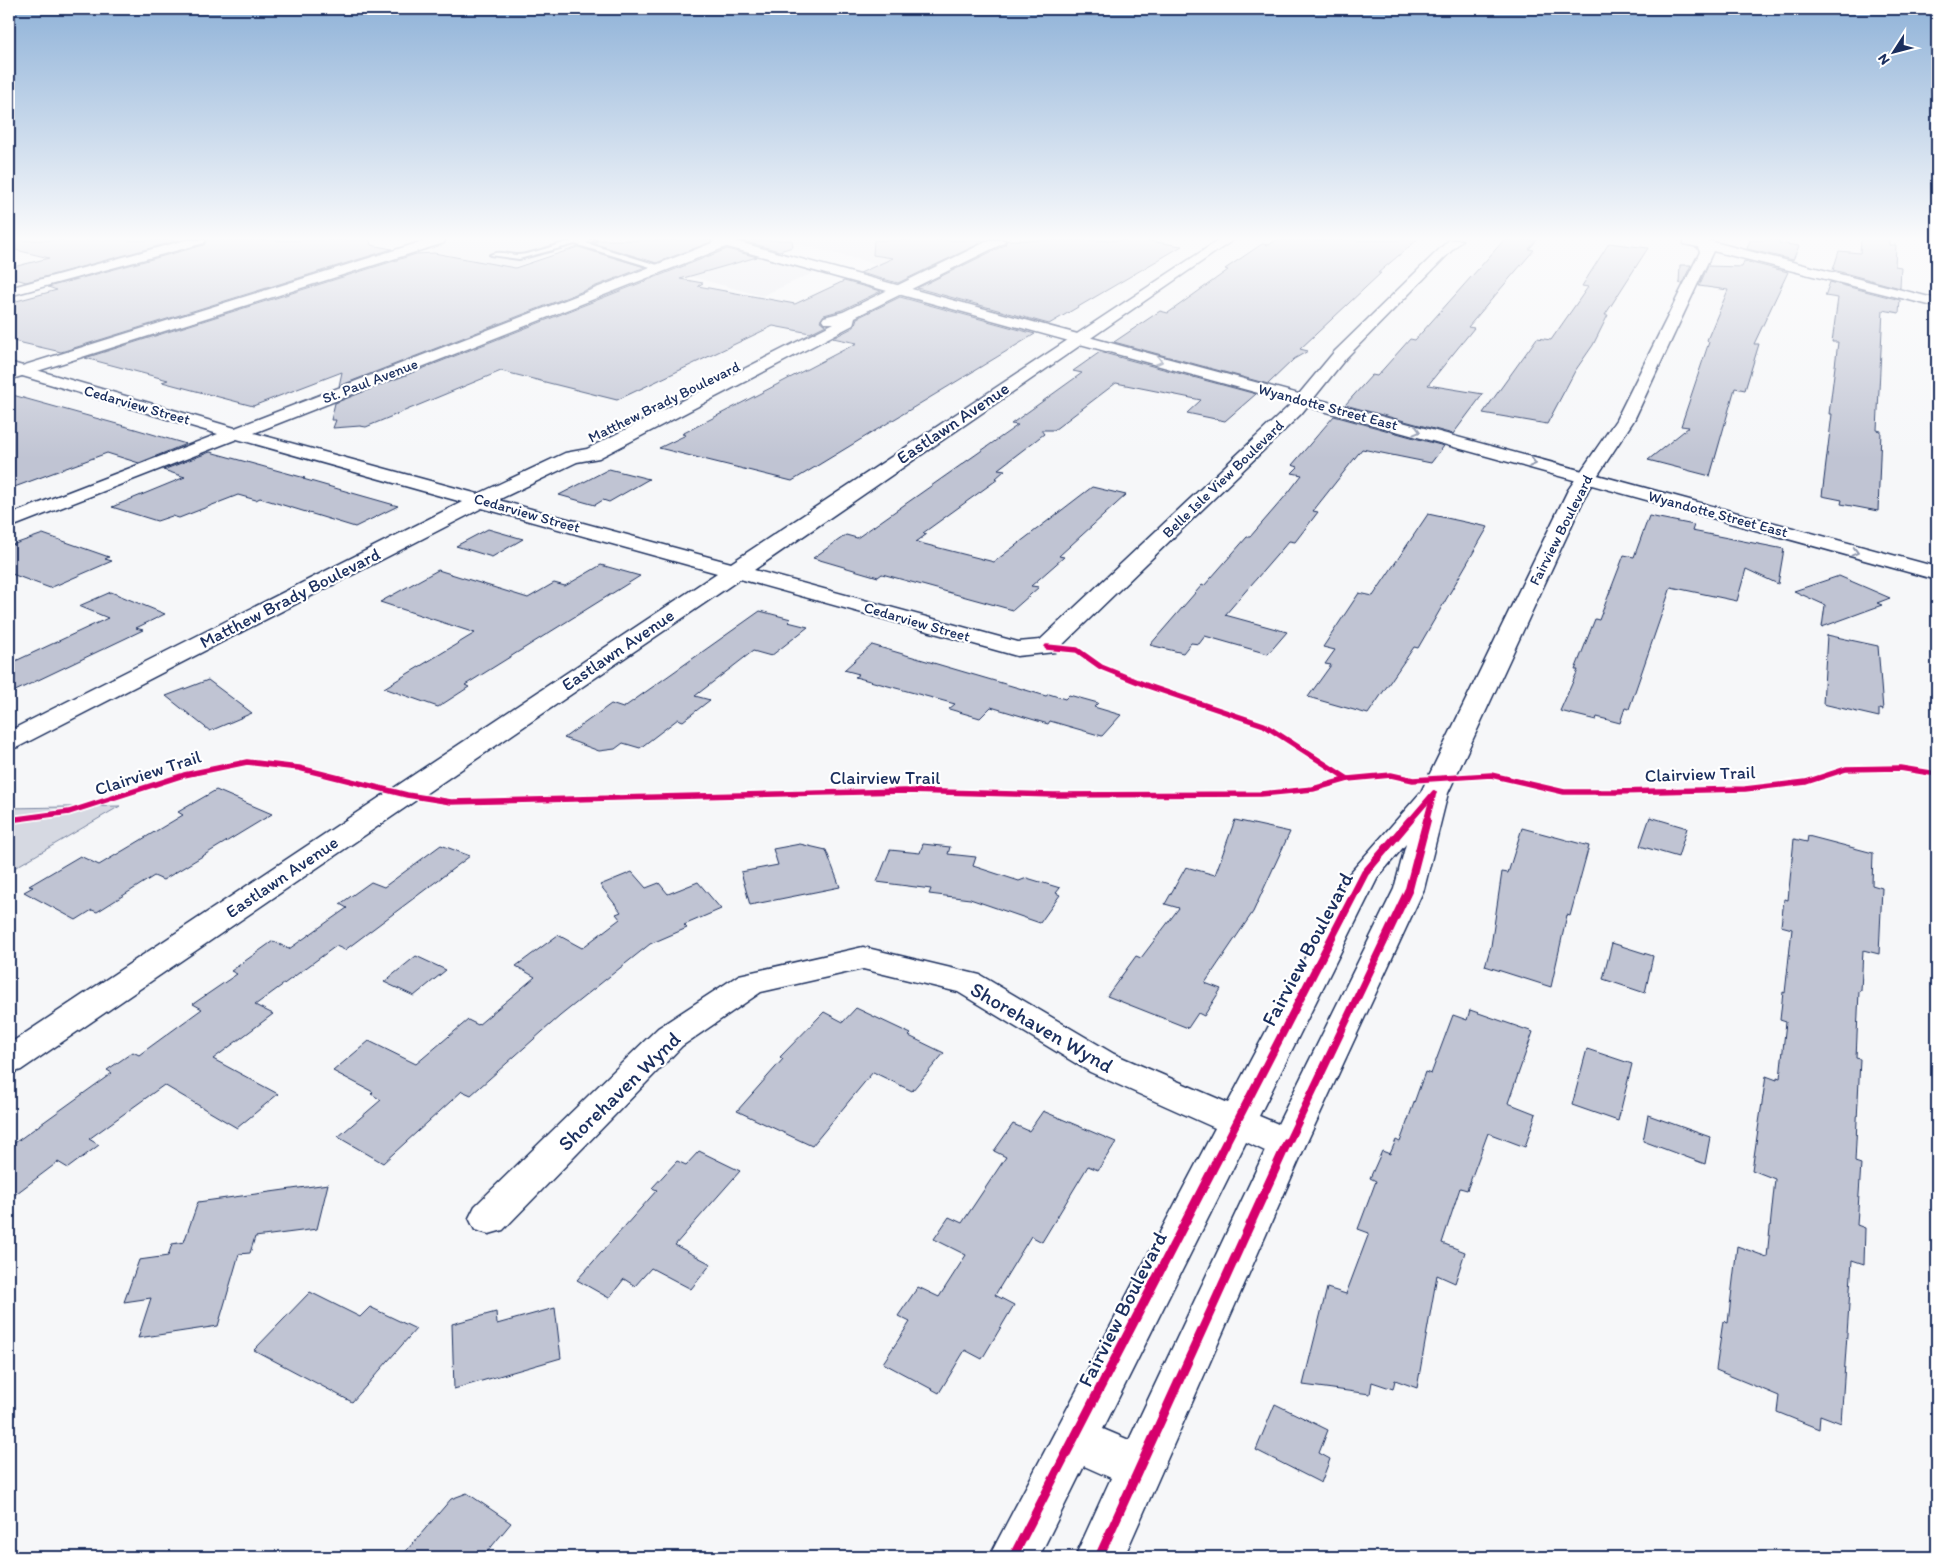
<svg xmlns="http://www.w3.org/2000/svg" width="1946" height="1566" viewBox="0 0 1946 1566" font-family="Itim,sans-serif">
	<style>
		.built { fill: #e6e8ee }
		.green { fill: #d6d9e2; stroke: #7884a0 }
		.building { fill: #c0c4d3; stroke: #1b2f5e }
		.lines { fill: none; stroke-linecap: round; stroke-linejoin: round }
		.lane-casing { stroke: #1b2f5e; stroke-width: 4 }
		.street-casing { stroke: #1b2f5e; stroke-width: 3 }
		.secondary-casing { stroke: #1b2f5e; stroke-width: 3 }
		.lane { fill: #fff; fill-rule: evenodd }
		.street { fill: #fff; fill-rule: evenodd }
		.secondary { fill: #fff; fill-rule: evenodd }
		.cycleway-far2-casing { stroke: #fff; stroke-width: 9 }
		.cycleway-far1-casing { stroke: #fff; stroke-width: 11 }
		.cycleway-casing { stroke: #fff; stroke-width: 12 }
		.cycleway-far2 { stroke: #d6006c; stroke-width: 5.5 }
		.cycleway-far1 { stroke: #d6006c; stroke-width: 8 }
		.cycleway { stroke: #d6006c; stroke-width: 9 }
		.oneway { stroke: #8d97ae }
		.labels { text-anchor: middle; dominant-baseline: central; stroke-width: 4.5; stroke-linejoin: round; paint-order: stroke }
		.far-street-label { font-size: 15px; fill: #1b2f5e; stroke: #fff }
		.street-label { font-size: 18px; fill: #1b2f5e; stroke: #fff }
		.near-street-label { font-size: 21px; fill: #1b2f5e; stroke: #fff }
	</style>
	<rect width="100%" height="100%" fill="#f6f7f9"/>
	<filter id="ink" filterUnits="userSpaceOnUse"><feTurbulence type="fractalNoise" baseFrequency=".02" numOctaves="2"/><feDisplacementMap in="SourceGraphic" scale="10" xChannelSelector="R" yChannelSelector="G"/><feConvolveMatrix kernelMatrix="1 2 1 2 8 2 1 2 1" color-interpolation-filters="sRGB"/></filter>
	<g filter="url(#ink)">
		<g class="built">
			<polygon points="460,240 703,240 704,242 645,266 571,245 511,268 428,250"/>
			<polygon points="782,240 897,240 955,254 912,273"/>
			<polygon points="724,247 815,272 762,296 663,269"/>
		</g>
		<polygon class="green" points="120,806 9,871 9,808"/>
		<g class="building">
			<polygon points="17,240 180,240 26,282 9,277 9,268 49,258 16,250"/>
			<polygon points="207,240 370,240 371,245 392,249 61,352 9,340 9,303 57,290 48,287 204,245"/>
			<polygon points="598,240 710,240 711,242 656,263 592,243"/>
			<polygon points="739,240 792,240 793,247 779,251"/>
			<polygon points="874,240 987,240 898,283 860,273 893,258 873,255"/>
			<polygon points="1007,240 1143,240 1182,246 1049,324 917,288 1005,245"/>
			<polygon points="1276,240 1417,240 1378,273 1381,273 1300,349 1308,351 1294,359 1268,384 1114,342 1160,311 1168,313 1228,270 1225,269 1262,244 1269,245"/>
			<polygon points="1504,240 1537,240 1529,249 1534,250 1468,327 1474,328 1428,385 1483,394 1453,434 1345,405 1372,375 1377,376 1410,339 1415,340"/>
			<polygon points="1750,240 1780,240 1779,243 1799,246 1793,260 1747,249"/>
			<polygon points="1861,240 1889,240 1889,245 1896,245 1895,266 1901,267 1900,288 1833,270 1839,251 1860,253"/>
			<polygon points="1609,243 1648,248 1605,315 1608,315 1593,345 1575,371 1547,424 1483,413 1537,338 1551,340 1588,287 1582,286"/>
			<polygon points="578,247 645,267 339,386 342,372 253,406 162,382 168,380 85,358 416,254 434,253 515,268"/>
			<polygon points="727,249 757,257 680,279 703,283 698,286 795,304 844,281 881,291 842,310 824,315 820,321 826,325 810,333 773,326 617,400 501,371 366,427 360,426 333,428 336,420 331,420 335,403"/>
			<polygon points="1744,261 1788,272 1754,344 1759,344 1745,390 1735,388 1710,476 1648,460 1689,427 1681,426 1709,342 1707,340 1728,290 1699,286 1708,266 1742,267"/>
			<polygon points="1680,265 1691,265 1682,284 1679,283"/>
			<polygon points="1830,282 1900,300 1899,313 1883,310 1877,430 1881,431 1878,511 1841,504 1842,500 1822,496 1832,414 1829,414 1838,342 1832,342 1838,298 1825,296"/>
			<polygon points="900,297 1035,334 792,481 659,448 686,435 682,434 857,343 833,338 854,327 857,318"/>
			<polygon points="1100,352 1256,394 1225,421 1187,413 1201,400 1116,383 1054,430 1041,430 1044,434 998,469 1005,470 995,479 998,479 923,533 927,534 916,542 994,562 1092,487 1126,495 1059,556 1064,557 1031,586 1039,587 1013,610 882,574 878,577 813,558 846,535 857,538 1018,425 1011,424 1082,373 1073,371"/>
			<polygon points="9,394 135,429 186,444 139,463 107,453 9,489"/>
			<polygon points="1334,416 1444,446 1431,463 1362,449 1313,511 1318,512 1295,542 1289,541 1225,615 1287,632 1268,654 1205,636 1199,644 1191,643 1183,653 1150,645 1202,585 1204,586 1247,537 1250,537 1288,493 1302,475 1292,473 1298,467 1292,465"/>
			<polygon points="210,452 305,478 303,479 398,506 355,527 260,498 256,500 238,495 179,518 172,516 157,521 112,507 185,477 163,470"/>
			<polygon points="609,469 649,479 609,502 603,500 595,505 559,495"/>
			<polygon points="1428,514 1488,527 1418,648 1414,647 1368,714 1308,697 1331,665 1325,664 1335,650 1323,647 1359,593 1373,596"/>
			<polygon points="1649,516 1694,525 1692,531 1784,549 1778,584 1746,569 1737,601 1671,587 1629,709 1625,708 1620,723 1597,717 1596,720 1560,711 1578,670 1575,670 1595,619 1599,620 1624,555 1634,557"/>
			<polygon points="488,529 523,539 492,557 456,546"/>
			<polygon points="43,534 109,557 105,559 112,561 50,588 9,573 9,546"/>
			<polygon points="601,565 640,576 465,685 469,687 438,707 384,688 475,633 380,602 438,570 528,598 554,583 565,586"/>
			<polygon points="1839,576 1890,598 1877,603 1882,605 1822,627 1825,605 1794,591"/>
			<polygon points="111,592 165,614 136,628 143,630 9,694 9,664 108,618 79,606"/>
			<polygon points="760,611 791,619 788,622 808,627 771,656 753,651 695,696 710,700 683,721 678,719 640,748 623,743 615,749 599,751 564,738 611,704 623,708"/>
			<polygon points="1827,635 1878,646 1883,710 1879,709 1879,717 1823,704"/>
			<polygon points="872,645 1046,696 1049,694 1065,699 1069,695 1098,703 1094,707 1121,715 1102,736 1050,721 1048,724 991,707 980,718 949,709 955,704 855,677 859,674 844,670"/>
			<polygon points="208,680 252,713 210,731 166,696"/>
			<polygon points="216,790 272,814 163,880 154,876 97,912 92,910 76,920 24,892 33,887 29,886 80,856 99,865 183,815 178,812"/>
			<polygon points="1650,817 1687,828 1678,857 1640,846"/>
			<polygon points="1235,820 1290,832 1253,912 1205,983 1221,989 1204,1016 1198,1013 1188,1028 1107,996 1136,956 1141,958 1179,908 1165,904 1186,867 1215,875"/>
			<polygon points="1522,828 1589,846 1570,916 1567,915 1551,987 1485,966 1491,946 1502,872 1508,873"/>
			<polygon points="1808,836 1873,853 1872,885 1882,888 1879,954 1863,950 1861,991 1859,991 1856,1058 1860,1059 1855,1162 1861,1164 1857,1225 1865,1228 1864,1264 1852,1260 1841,1423 1820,1415 1819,1429 1777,1412 1779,1396 1716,1370 1723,1321 1728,1323 1737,1246 1767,1257 1775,1179 1752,1170 1766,1076 1777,1080 1777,1077 1780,1078 1786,1022 1780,1020 1783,992 1785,993 1792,929 1781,926 1784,899 1788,900 1794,839 1807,842"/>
			<polygon points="800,844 826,850 840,887 750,905 741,872 778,865 773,849"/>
			<polygon points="923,844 950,847 948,854 976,857 973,866 1019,881 1027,878 1060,888 1056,893 1060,895 1040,923 970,899 929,894 931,889 877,882 890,850 920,853"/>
			<polygon points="441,845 470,856 345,950 336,946 255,1005 273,1014 213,1059 278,1094 237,1128 164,1085 89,1139 99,1145 68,1168 58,1162 9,1199 9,1147 112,1073 107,1070 133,1052 139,1055 202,1009 193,1004 237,974 231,971 273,941 289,949 347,908 340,904 371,882 384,887"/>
			<polygon points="632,872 646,888 659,883 668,894 698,882 721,909 684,925 687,928 650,944 560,1016 471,1095 462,1091 383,1163 338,1137 381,1100 371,1094 373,1092 333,1071 369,1041 416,1064 468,1020 478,1025 535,977 516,966 558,935 582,948 620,919 616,914 621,912 600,885"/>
			<polygon points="1612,943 1653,956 1645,993 1603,979"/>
			<polygon points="416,956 446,970 414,996 384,982"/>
			<polygon points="856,1008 911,1034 909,1036 944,1053 912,1091 873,1072 812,1146 737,1111 783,1059 780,1057 824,1012 843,1022"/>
			<polygon points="1470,1010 1533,1032 1508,1103 1536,1114 1525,1147 1488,1133 1467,1190 1460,1188 1442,1243 1465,1252 1455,1283 1437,1275 1417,1388 1395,1380 1393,1389 1372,1382 1370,1394 1303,1385 1327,1288 1346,1294 1369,1233 1358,1229 1376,1181 1370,1178 1382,1151 1390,1154 1396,1140 1400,1142 1425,1072 1431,1074 1453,1015 1467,1020"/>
			<polygon points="1587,1049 1632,1064 1618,1121 1572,1105"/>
			<polygon points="1043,1111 1116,1142 1098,1170 1088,1166 1042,1242 1031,1236 995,1295 1014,1305 982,1359 965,1350 939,1393 883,1363 910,1322 898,1316 918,1287 939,1297 966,1255 934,1239 949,1217 962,1223 1006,1157 994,1151 1013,1124 1029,1131"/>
			<polygon points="1648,1115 1710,1137 1705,1164 1643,1141"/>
			<polygon points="699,1151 740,1171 675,1245 711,1264 691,1289 651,1268 635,1286 624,1279 609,1298 577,1280 657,1190 652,1188 677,1161 686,1165"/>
			<polygon points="328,1184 317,1229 255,1237 250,1253 239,1254 218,1326 138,1338 151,1298 124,1302 139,1260 168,1256 172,1244 184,1242 198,1202"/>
			<polygon points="310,1292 360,1317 370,1307 416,1329 352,1402 254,1350"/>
			<polygon points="555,1308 561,1358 454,1389 452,1324 496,1312 497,1324"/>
			<polygon points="1275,1404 1328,1430 1319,1453 1330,1459 1321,1483 1256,1450"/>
			<polygon points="467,1493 511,1523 483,1557 401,1557 451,1499"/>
		</g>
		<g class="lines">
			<defs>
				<path id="lane" d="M580 240H596L586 243 664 267 657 269 575 244 519 259 490 255C498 250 509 255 518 255 536 254 559 242 580 240Z"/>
				<g id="street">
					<polygon points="186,240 205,240 204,243 9,296 9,288"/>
					<polygon points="720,240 737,240 736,243 254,433 478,494 565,453 587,449 834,323 824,323 822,320 824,317 843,312 990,240 1005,240 1004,243 855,317 853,325 599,458 577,462 498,500 731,563 1219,240 1233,240 754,570 1018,642 1040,640 1289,406 1334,352 1449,240 1462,240 1346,358 1301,414 1055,652 1017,656 740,579 21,1070 9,1074 9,1044 717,573 482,508 18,747 9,749 9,731 462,502 237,439 9,528 9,515 218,434 9,372 9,362 235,428"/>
					<path d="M1684 240H1706L1937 299V307L1713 251 1634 420 1588 490 1448 793 1424 889 1306 1144 1124 1557H1075L1111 1478 1084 1466 1039 1557H989L1215 1128 1090 1072 958 992 863 969 761 992 682 1046 503 1230 489 1234 475 1230 469 1218 475 1206 658 1028 739 975 863 947 980 975 1114 1054 1228 1103 1350 873 1421 792 1568 490 1616 420 1700 252 1698 247 1684 244ZM1406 844 1394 889 1278 1124 1259 1116 1378 877ZM1246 1142 1265 1151 1129 1440 1103 1429Z"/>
				</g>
				<g id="secondary">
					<polygon points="427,240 445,240 444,243 9,380 9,370"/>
					<polygon points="712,240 731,240 1937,567 1937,580 713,243"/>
				</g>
			</defs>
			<use href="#lane" class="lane-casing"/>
			<use href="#street" class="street-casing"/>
			<use href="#secondary" class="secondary-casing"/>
			<use href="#lane" class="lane"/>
			<use href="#street" class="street"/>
			<use href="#secondary" class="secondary"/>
			<defs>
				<g id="cycleway-far2">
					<polyline points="1047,647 1077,650 1101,667 1148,686 1264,725 1348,779"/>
					<polyline points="9,820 69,812 184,775 247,762 299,768 407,795 451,802 905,791 1054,795 1261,794 1313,789 1348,779 1391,775 1413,780 1491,775 1564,792 1615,792 1745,789 1806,782 1846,769 1900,768 1937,774"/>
					<polyline points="1409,822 1434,793"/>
					<polyline points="1426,822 1433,796"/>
				</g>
				<g id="cycleway-far1">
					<polyline points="1225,1145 1365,873 1410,820"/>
					<polyline points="1287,1145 1409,889 1427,820"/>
				</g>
				<g id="cycleway">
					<polyline points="1013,1557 1226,1143"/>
					<polyline points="1099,1557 1287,1143"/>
				</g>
			</defs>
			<use href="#cycleway-far2" class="cycleway-far2-casing"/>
			<use href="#cycleway-far1" class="cycleway-far1-casing"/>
			<use href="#cycleway" class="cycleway-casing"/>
			<use href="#cycleway-far2" class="cycleway-far2"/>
			<use href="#cycleway-far1" class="cycleway-far1"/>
			<use href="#cycleway" class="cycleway"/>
		</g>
		<defs><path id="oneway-chevron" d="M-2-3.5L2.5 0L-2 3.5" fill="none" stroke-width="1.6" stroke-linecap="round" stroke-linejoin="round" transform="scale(1.25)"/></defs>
		<g class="oneway">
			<use href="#oneway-chevron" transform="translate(1159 361) rotate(15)"/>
			<use href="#oneway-chevron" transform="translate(1417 431) rotate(15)"/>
			<use href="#oneway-chevron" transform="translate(1533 463) rotate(15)"/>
			<use href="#oneway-chevron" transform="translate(1855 552) rotate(15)"/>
		</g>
	</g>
	<linearGradient id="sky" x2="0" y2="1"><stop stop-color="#8fb2d8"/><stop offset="0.52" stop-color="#fbfbfc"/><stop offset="1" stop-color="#fbfbfc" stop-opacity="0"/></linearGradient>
	<rect width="1946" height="459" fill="url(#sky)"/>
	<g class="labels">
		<g class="far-street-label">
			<text transform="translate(370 381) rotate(-21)">St. Paul Avenue</text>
			<text transform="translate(664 402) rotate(-26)">Matthew Brady Boulevard</text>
			<text transform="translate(137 405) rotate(16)">Cedarview Street</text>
			<text transform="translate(1328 407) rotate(15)">Wyandotte Street East</text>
			<text transform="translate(1223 479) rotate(-44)">Belle Isle View Boulevard</text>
			<text transform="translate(527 513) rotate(16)">Cedarview Street</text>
			<text transform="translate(1718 514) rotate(15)">Wyandotte Street East</text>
			<text transform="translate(1561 530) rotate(-63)">Fairview Boulevard</text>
			<text transform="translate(917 622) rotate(16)">Cedarview Street</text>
		</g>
		<g class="street-label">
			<text transform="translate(953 423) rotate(-34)">Eastlawn Avenue</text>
			<text transform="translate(290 598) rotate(-27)">Matthew Brady Boulevard</text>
			<text transform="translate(618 650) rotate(-34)">Eastlawn Avenue</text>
			<text transform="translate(148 773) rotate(-18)">Clairview Trail</text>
			<text transform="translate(1700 774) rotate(-2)">Clairview Trail</text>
			<text x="885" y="778">Clairview Trail</text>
			<text transform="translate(282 877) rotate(-34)">Eastlawn Avenue</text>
		</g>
		<g class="near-street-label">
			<text transform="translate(1307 949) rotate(-62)">Fairview Boulevard</text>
			<text transform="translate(1042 1027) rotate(30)">Shorehaven Wynd</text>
			<text transform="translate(619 1091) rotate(-44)">Shorehaven Wynd</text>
			<text transform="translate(1122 1309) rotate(-63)">Fairview Boulevard</text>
		</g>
	</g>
	<rect width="1946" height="1566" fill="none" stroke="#fff" stroke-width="30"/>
	<rect x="15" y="15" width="1916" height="1536" fill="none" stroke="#1b2f5e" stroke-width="2" filter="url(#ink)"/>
	<g transform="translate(1894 52) rotate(234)" stroke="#ffffff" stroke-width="4" paint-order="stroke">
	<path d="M0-4L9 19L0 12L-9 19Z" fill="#1b2f5e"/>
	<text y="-8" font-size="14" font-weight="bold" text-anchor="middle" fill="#1b2f5e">N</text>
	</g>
</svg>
